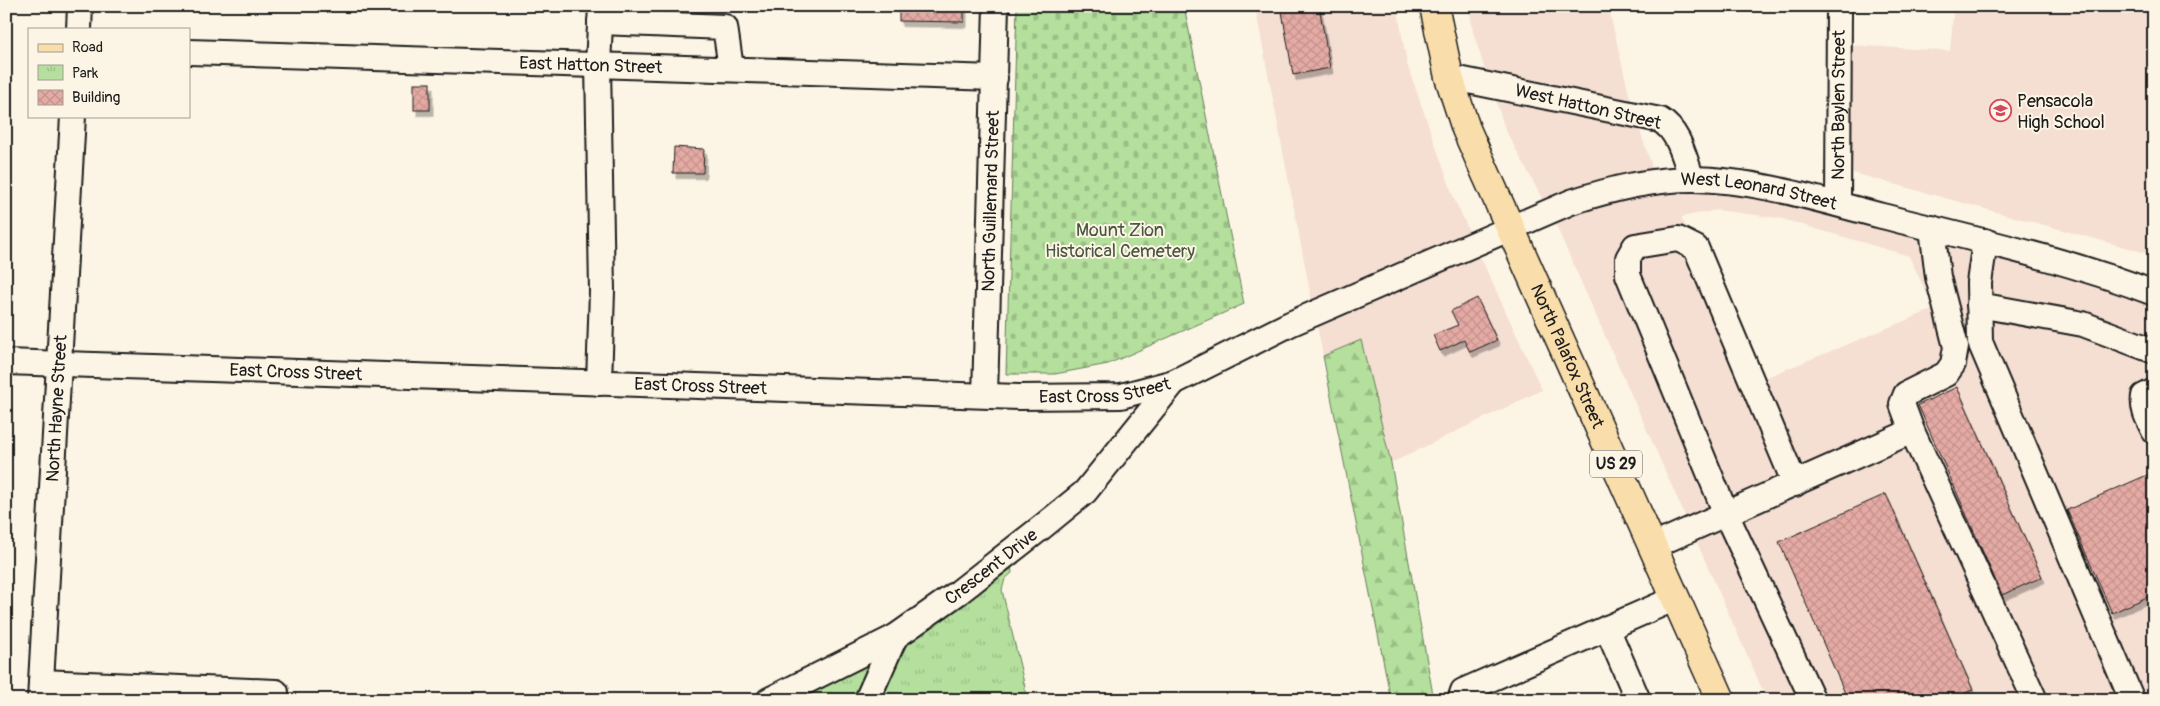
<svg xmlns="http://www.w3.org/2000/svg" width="2160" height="706" viewBox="0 0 2160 706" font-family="Pangolin,sans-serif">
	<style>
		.built { fill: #f5ded2; fill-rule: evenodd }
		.forest { fill: url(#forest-firs); stroke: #687e5c }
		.cemetery { fill: url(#cemetery-stones); stroke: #687e5c }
		.park { fill: url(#park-tufts); stroke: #687e5c }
		.building { fill: url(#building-cross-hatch); stroke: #1c1c1c; filter: url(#shadow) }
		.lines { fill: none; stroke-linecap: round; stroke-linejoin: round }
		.minor-casing { stroke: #1c1c1c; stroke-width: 28 }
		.major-casing { stroke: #1c1c1c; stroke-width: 31 }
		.minor { stroke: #fcf5e5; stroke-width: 24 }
		.major { stroke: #f9deab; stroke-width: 28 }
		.labels { text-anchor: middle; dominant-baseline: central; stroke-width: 4; stroke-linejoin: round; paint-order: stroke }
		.shield { fill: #fcf5e5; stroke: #5f5d58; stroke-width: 1 }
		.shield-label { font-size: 16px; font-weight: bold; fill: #1c1c1c }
		.street-label { font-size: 18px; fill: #1c1c1c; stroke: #fcf5e5 }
		.poi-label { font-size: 18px; fill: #1c1c1c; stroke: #fcf5e5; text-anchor: start }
		.park-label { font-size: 18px; fill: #4a5642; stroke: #fcf5e5 }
	</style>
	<defs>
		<pattern id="forest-firs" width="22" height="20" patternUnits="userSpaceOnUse" patternTransform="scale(1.25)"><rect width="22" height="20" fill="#b4df9c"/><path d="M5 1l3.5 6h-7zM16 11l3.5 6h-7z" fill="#9abf86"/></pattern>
		<pattern id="cemetery-stones" width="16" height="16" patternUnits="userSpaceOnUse" patternTransform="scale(1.25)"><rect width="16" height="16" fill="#b4df9c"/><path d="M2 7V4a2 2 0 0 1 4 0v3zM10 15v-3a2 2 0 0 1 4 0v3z" fill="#9abf86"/></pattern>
		<pattern id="park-tufts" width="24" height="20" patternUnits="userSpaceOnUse" patternTransform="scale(1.25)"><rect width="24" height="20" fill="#b4df9c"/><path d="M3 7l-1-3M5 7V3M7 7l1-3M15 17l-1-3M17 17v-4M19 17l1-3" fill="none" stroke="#9abf86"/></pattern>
		<pattern id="building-cross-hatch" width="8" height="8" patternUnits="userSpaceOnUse" patternTransform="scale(1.25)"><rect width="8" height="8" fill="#e5aaa4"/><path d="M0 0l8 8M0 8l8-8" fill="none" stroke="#c4928d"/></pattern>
		<filter id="shadow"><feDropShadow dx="3" dy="5.5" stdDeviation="0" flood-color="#0004"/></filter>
	</defs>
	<rect width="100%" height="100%" fill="#fcf5e5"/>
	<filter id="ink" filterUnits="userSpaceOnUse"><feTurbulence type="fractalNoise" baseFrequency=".02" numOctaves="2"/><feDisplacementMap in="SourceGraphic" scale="10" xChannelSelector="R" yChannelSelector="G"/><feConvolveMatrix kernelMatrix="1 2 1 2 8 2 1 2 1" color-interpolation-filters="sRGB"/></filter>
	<g filter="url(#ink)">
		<g class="built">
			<polygon points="1255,6 1397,6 1407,64 1455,201 1470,233 1312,302"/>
			<polygon points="1469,6 1608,6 1631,102 1486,73 1473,32"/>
			<polygon points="1954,6 2154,6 2154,255 1850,172 1846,45 1950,51"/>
			<polygon points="1495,98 1639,128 1653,170 1607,179 1544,202 1505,129"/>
			<path d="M1685 191 1687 194 1694 191 1749 194 1827 213 1828 216 1836 215 2030 264 2103 286 2154 306V700H1767L1554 221 1611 201 1656 193ZM1717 210 1779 218 1909 256 1934 309 1762 379 1681 217Z"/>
			<polygon points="1479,254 1542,390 1391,463 1361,341 1323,356 1317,325"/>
		</g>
		<polygon class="forest" points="1361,340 1391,463 1434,700 1391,700 1323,356"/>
		<polygon class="cemetery" points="1017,6 1184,6 1244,304 1108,364 1055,374 1006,374"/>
		<g class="park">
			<polygon points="1011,565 1012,573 1005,579 1002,590 1028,700 878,700 902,645"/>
			<polygon points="873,660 857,700 793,700"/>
		</g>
		<g class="building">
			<polygon points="899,6 964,6 964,22 899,21"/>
			<polygon points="1281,6 1319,6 1330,68 1293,75"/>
			<rect x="414" y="83" width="16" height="27"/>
			<polygon points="674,147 704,149 703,173 673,173"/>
			<polygon points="1477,298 1497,340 1470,352 1464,340 1440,351 1433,335 1458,325 1451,311"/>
			<polygon points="1957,387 2042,577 2002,595 1918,405"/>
			<polygon points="2154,472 2154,594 2112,613 2067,510"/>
			<polygon points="1886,494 1973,690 1965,693 1967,700 1848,700 1779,542"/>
		</g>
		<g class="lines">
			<defs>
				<g id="minor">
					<polyline points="600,22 725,27 731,68"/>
					<polyline points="79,29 80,6"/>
					<path id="s1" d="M189 52 995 78"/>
					<path d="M1449 77 1660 120C1680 132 1684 158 1692 179"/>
					<path id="s2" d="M1838 204 1839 6"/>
					<polyline points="1985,241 1979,283 1980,342 2132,700"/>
					<polyline points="1979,305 2083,324 2154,351"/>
					<path id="s3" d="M6 362 1019 397 1121 396 1174 382 1290 324 1571 202C1611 189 1651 179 1693 179 1758 180 1819 200 1882 216 1973 239 2065 259 2154 293"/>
					<polyline points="599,383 602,291 598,64 601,6"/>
					<path d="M2154 391 2144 396C2142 409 2148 419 2154 431"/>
					<path id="s4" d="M985 395 996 6"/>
					<polyline points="1912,431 1902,404 1906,394 1946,374 1953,364 1956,347 1938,277 1932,228"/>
					<polyline points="1795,484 1696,248 1678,239 1635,246 1628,258 1628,275 1726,514 1813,700"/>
					<polyline points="1653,546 1912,431 2035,700"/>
					<polyline points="1607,628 1638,700"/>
					<polyline points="41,682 276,692"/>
					<path id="s5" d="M40 700 73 116"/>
					<path id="s6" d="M769 700 895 637 959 592 1042 527 1085 492 1174 382"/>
					<polyline points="867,700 895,637"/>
					<polyline points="1460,700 1463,691 1676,598"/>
				</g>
				<g id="major">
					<path id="s7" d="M1434 6 1449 77 1466 129 1721 700"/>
				</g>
			</defs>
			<use href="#minor" class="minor-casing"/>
			<use href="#major" class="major-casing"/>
			<use href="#minor" class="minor"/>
			<use href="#major" class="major"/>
		</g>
	</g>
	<defs>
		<symbol id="school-ring" viewBox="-11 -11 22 22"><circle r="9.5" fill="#fcf5e5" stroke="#d1495b" stroke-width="1.5"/><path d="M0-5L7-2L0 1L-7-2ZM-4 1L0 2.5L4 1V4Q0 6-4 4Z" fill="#d1495b"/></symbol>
	</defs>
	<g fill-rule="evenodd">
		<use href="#school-ring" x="1988" y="98" width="25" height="25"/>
	</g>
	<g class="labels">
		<rect class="shield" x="1590" y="450.5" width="52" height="27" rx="4"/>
		<g class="shield-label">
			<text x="1616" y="464">US 29</text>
		</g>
		<g class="street-label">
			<text stroke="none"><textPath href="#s1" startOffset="402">East Hatton Street</textPath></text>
			<text stroke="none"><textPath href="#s2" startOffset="99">North Baylen Street</textPath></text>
			<text transform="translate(1588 107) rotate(13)">West Hatton Street</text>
			<text stroke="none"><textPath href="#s3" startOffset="1798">West Leonard Street</textPath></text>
			<text stroke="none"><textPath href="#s4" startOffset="194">North Guillemard Street</textPath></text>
			<text stroke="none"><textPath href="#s7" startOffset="376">North Palafox Street</textPath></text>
			<text stroke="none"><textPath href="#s3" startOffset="290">East Cross Street</textPath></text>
			<text stroke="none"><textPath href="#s3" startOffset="695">East Cross Street</textPath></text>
			<text stroke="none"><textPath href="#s3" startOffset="1100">East Cross Street</textPath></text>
			<text stroke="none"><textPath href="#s5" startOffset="292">North Hayne Street</textPath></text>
			<text stroke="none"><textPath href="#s6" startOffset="260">Crescent Drive</textPath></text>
		</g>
		<g class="poi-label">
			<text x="2017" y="101">Pensacola<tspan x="2017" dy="21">High School</tspan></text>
		</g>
		<g class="park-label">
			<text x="1120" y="230">Mount Zion<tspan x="1120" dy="21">Historical Cemetery</tspan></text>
		</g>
	</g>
	<rect width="2160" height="706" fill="none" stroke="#fcf5e5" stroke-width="25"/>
	<rect x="12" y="12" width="2135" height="681" fill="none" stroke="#1c1c1c" stroke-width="2" filter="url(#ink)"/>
	<rect x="28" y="28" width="162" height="90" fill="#fcf5e5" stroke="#a29e95"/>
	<rect x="38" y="44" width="25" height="8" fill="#f9deab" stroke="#a29e95"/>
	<text x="72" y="52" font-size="15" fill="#1c1c1c">Road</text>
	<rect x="38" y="65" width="25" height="15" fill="url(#park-tufts)" stroke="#a29e95"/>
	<text x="72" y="78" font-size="15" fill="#1c1c1c">Park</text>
	<rect x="38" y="90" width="25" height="15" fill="url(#building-cross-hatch)" stroke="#a29e95"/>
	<text x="72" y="102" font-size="15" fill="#1c1c1c">Building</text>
</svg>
